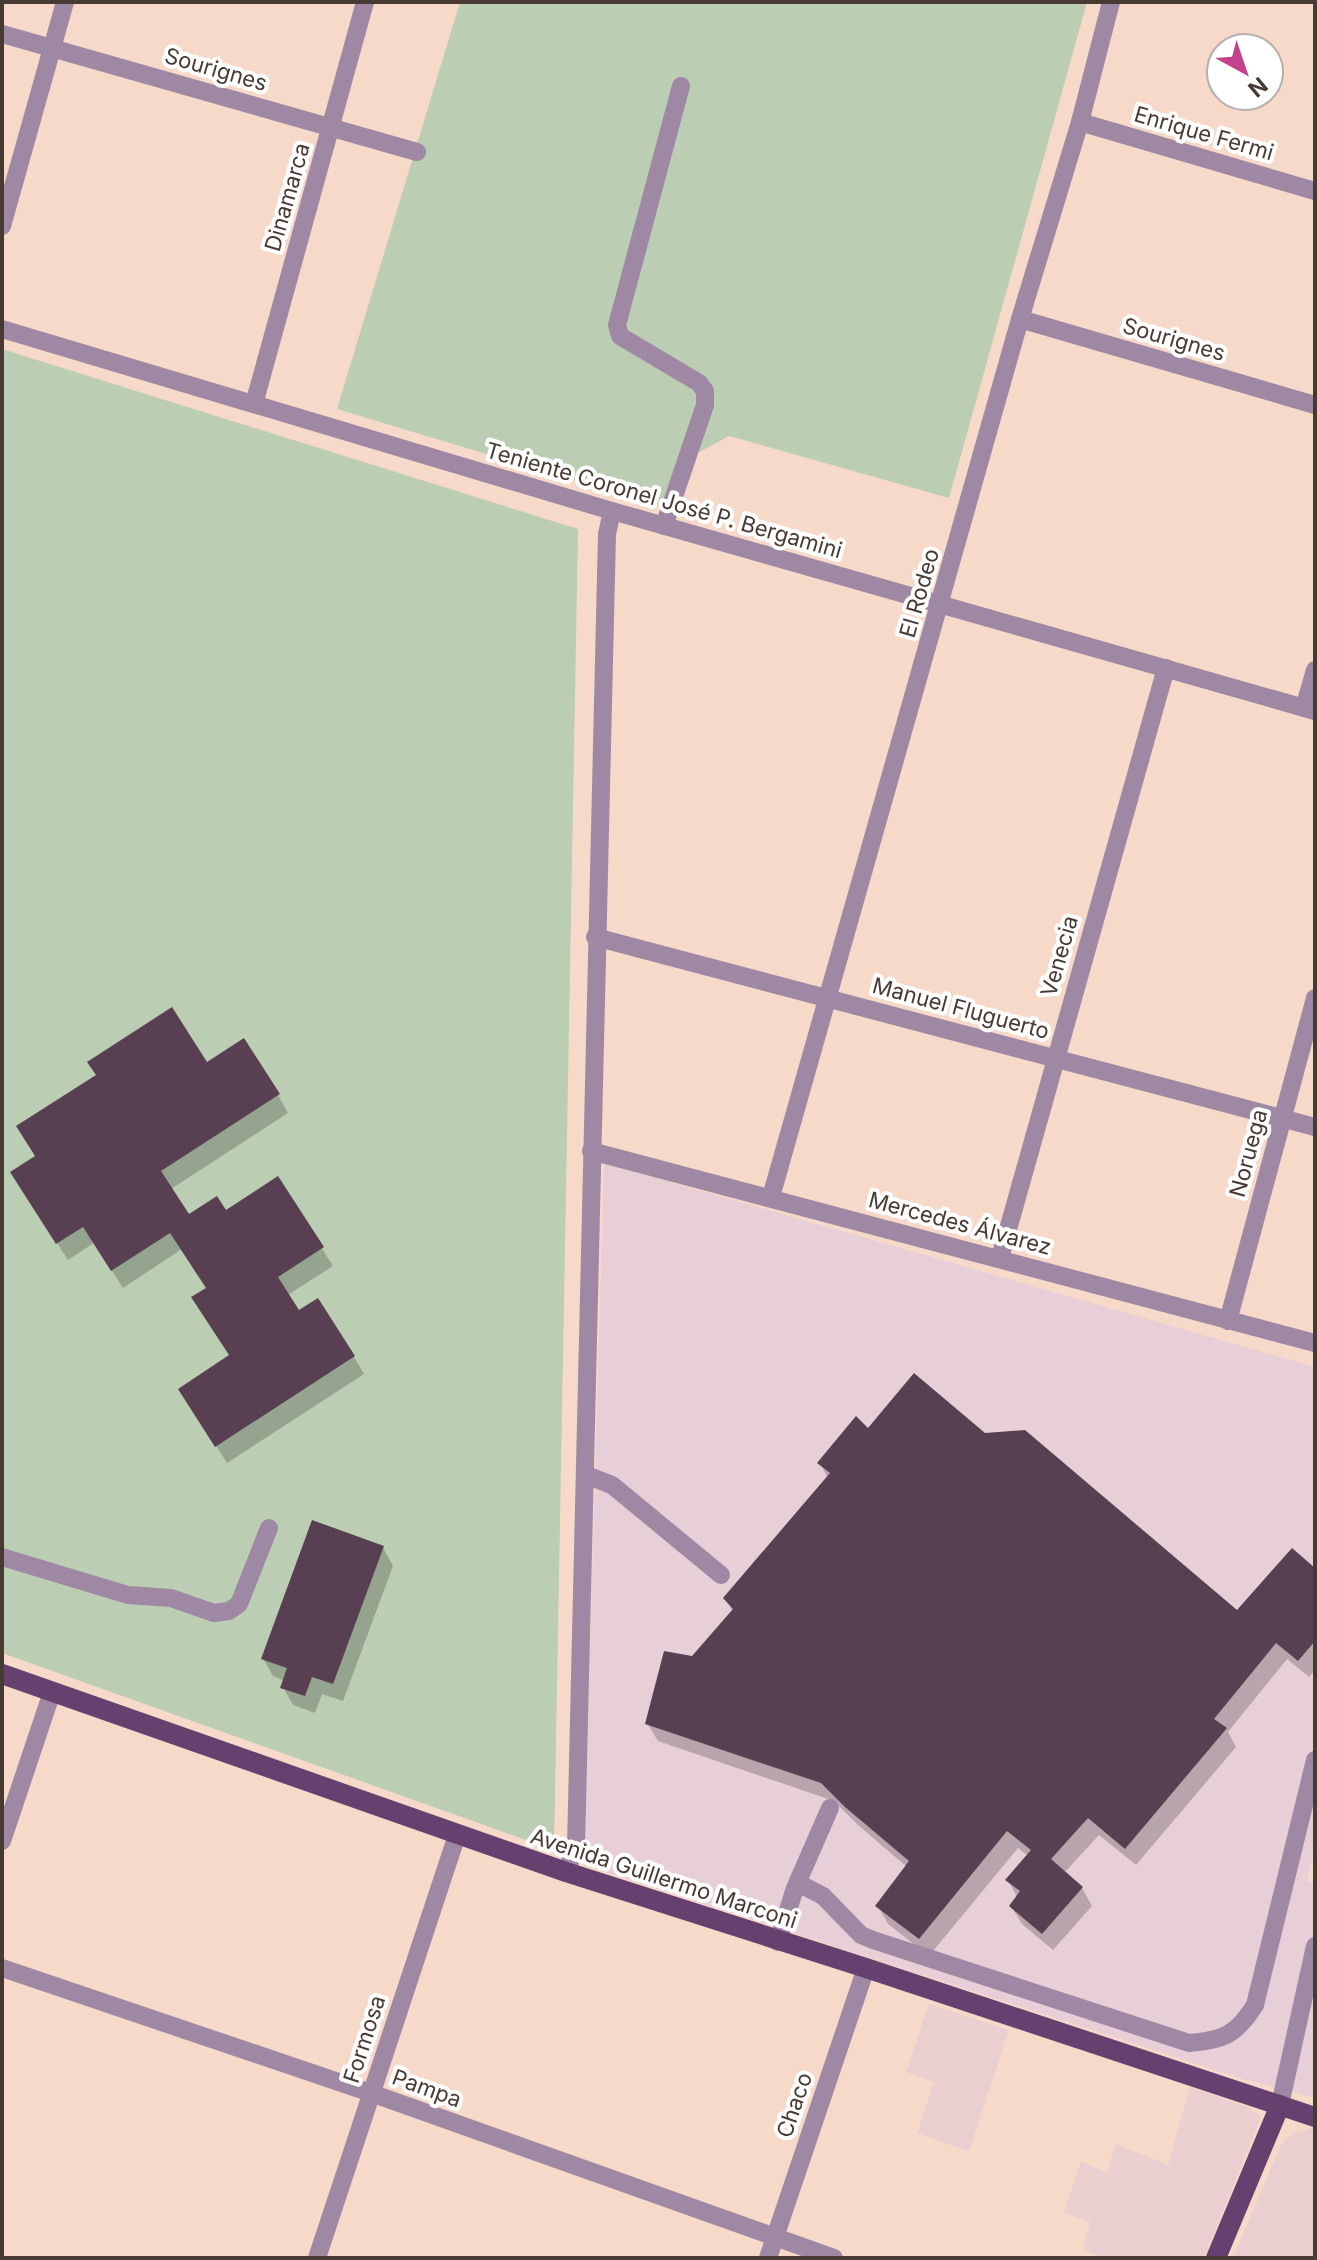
<svg xmlns="http://www.w3.org/2000/svg" width="1317" height="2260" viewBox="0 0 1317 2260" font-family="Inter,sans-serif">
	<style>
		.commercial { fill: #e9cfcf }
		.industrial { fill: #e7ced7 }
		.green { fill: #bbcdb2 }
		.shadow { fill: #0003 }
		.building { fill: #584052 }
		.lines { fill: none; stroke-linecap: round; stroke-linejoin: round }
		.minor { stroke: #9e88a3; stroke-width: 18 }
		.major { stroke: #66406f; stroke-width: 20 }
		.labels { text-anchor: middle; dominant-baseline: central; stroke-width: 8; stroke-linejoin: round; paint-order: stroke }
		.street-label { font-size: 22px; fill: #463a33; stroke: #fff }
	</style>
	<rect width="100%" height="100%" fill="#f6d9c8"/>
	<g class="commercial">
		<polygon points="929,2004 1009,2030 969,2151 917,2133 934,2082 906,2072"/>
		<polygon points="1190,2087 1249,2107 1261,2117 1204,2258 1103,2258 1083,2250 1090,2222 1064,2213 1081,2161 1107,2173 1116,2144 1168,2165"/>
		<polygon points="1312,2128 1315,2129 1315,2258 1233,2258 1282,2143 1294,2133"/>
	</g>
	<polygon class="industrial" points="604,1163 1315,1367 1315,1847 1307,1881 1315,1884 1315,2098 1243,2079 584,1865"/>
	<g class="green">
		<polygon points="460,2 1087,2 949,498 729,436 690,457 675,511 337,409"/>
		<polygon points="2,349 578,529 554,1850 2,1653"/>
	</g>
	<g class="shadow">
		<polygon points="207,1064 278,1095 288,1113 171,1189 189,1217 225,1213 278,1179 333,1266 288,1295 299,1313 354,1357 364,1374 227,1463 191,1407 231,1357 207,1289 182,1249 123,1288 94,1243 68,1260 23,1190"/>
		<polygon points="868,1430 984,1435 1237,1613 1315,1570 1315,1670 1309,1677 1287,1659 1228,1732 1236,1747 1136,1865 1099,1835 1064,1873 1082,1888 1092,1906 1053,1950 1022,1924 1011,1906 1017,1897 1008,1880 1028,1856 1018,1848 929,1956 888,1924 878,1906 907,1867 858,1825 834,1801 658,1741 647,1723 733,1612 725,1598 828,1478 820,1463"/>
		<polygon points="383,1548 393,1566 343,1701 322,1694 315,1713 293,1705 283,1687 285,1681 273,1676 263,1658"/>
	</g>
	<g class="building">
		<polygon points="172,1007 207,1062 244,1038 280,1094 161,1171 189,1214 217,1196 226,1210 278,1176 324,1247 278,1277 299,1310 318,1298 355,1356 215,1447 178,1389 229,1355 191,1297 206,1288 170,1233 111,1271 83,1227 56,1244 10,1172 35,1156 16,1126 96,1075 87,1062"/>
		<polygon points="914,1373 985,1433 1025,1430 1237,1610 1292,1548 1315,1568 1315,1641 1298,1661 1276,1643 1214,1719 1227,1728 1125,1849 1088,1818 1051,1859 1083,1887 1042,1934 1009,1906 1020,1891 1005,1880 1031,1850 1007,1831 919,1939 875,1906 909,1861 845,1807 821,1783 645,1724 664,1651 692,1656 733,1609 723,1598 830,1473 817,1463 856,1416 868,1428"/>
		<polygon points="312,1520 384,1546 333,1684 312,1677 305,1696 280,1688 287,1668 261,1659"/>
	</g>
	<g class="lines">
		<g class="minor">
			<polyline points="2,34 417,152"/>
			<polyline points="1080,122 1315,191"/>
			<polyline points="2,226 65,2"/>
			<polyline points="1020,319 1315,405"/>
			<polyline points="2,329 612,511 1315,711"/>
			<polyline points="254,404 365,2"/>
			<polyline points="664,526 705,405 705,391 699,383 620,336 617,325 681,86"/>
			<polyline points="1304,708 1315,670"/>
			<polyline points="595,937 1315,1127"/>
			<polyline points="591,1151 1315,1343"/>
			<polyline points="771,1197 1020,319 1080,122 1111,2"/>
			<polyline points="1000,1258 1166,668"/>
			<polyline points="1228,1321 1315,998"/>
			<polyline points="586,1475 612,1485 721,1575"/>
			<polyline points="2,1557 128,1595 171,1598 214,1613 229,1611 239,1604 269,1528"/>
			<polyline points="2,1841 52,1692"/>
			<path d="M566 1872 576 1847C588 1410 594 972 607 534L612 511"/>
			<path d="M798 1883 823 1896 861 1935 873 1940 1189 2043C1224 2040 1236 2035 1255 2005L1315 1760"/>
			<polyline points="778,1942 795,1888 830,1808"/>
			<polyline points="2,1968 371,2093 834,2258"/>
			<polyline points="1280,2105 1315,1946"/>
			<polyline points="317,2258 457,1835"/>
			<polyline points="768,2258 866,1968"/>
		</g>
		<g class="major">
			<polyline points="2,1674 566,1872 866,1968 1315,2117"/>
			<polyline points="1216,2258 1280,2105"/>
		</g>
	</g>
	<g class="labels">
		<g class="street-label">
			<text transform="translate(216 69) rotate(16)">Sourignes</text>
			<text transform="translate(1204 133) rotate(16)">Enrique Fermi</text>
			<text transform="translate(287 197) rotate(-74)">Dinamarca</text>
			<text transform="translate(1174 339) rotate(16)">Sourignes</text>
			<text transform="translate(664 500) rotate(16)">Teniente Coronel José P. Bergamini</text>
			<text transform="translate(919 593) rotate(-74)">El Rodeo</text>
			<text transform="translate(1059 956) rotate(-74)">Venecia</text>
			<text transform="translate(961 1008) rotate(15)">Manuel Fluguerto</text>
			<text transform="translate(1248 1153) rotate(-75)">Noruega</text>
			<text transform="translate(960 1223) rotate(15)">Mercedes Álvarez</text>
			<text transform="translate(664 1878) rotate(18)">Avenida Guillermo Marconi</text>
			<text transform="translate(364 2039) rotate(-72)">Formosa</text>
			<text transform="translate(427 2088) rotate(20)">Pampa</text>
			<text transform="translate(794 2105) rotate(-71)">Chaco</text>
		</g>
	</g>
	<rect width="1317" height="2260" fill="none" stroke="#463a33" stroke-width="8"/>
	<g transform="translate(1245 72) rotate(140)"><circle r="38" fill="#ffffff" stroke="#b5b0ad" stroke-width="2"/>
	<path d="M0-6L14 30L0 20L-14 30Z" fill="#c3428b"/>
	<text y="-12" font-size="22" font-weight="bold" text-anchor="middle" fill="#463a33">N</text>
	</g>
</svg>
